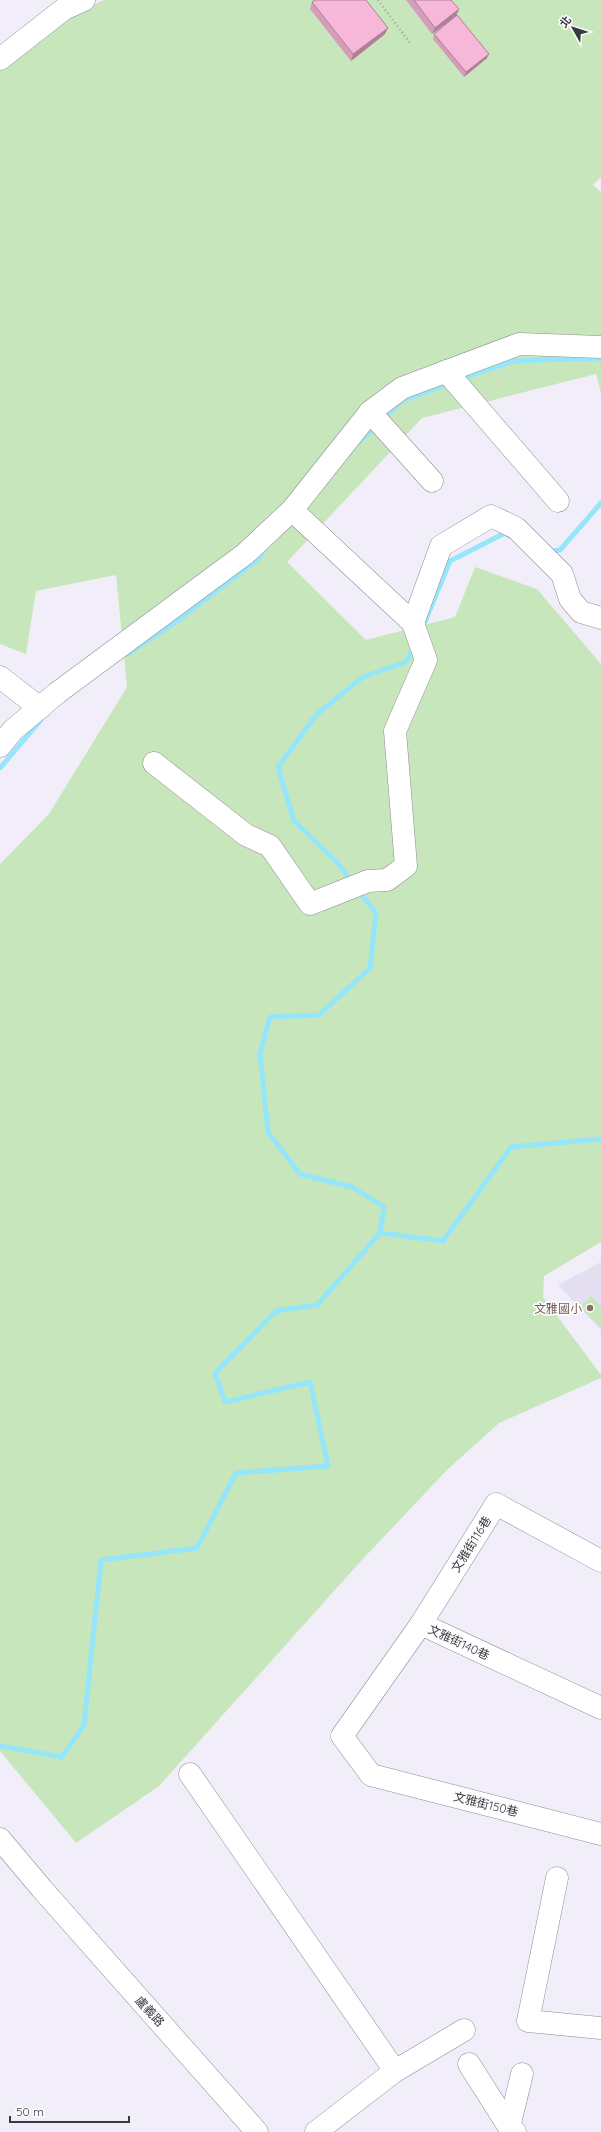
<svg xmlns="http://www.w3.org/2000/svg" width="601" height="2132" viewBox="0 0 601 2132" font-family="Quicksand,'Noto Sans TC',sans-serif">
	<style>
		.built { fill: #e3dff1 }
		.green { fill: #c8e6bb }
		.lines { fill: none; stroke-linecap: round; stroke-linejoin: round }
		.stream { stroke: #95e6fb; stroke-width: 5 }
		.minor-casing { stroke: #8e8c96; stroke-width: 23 }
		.path { stroke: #9f9da5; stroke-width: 2.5; stroke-dasharray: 1 3; stroke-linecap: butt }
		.minor { stroke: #fff; stroke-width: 22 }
		.wall { fill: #d49dba }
		.shaded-wall { fill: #ad8097 }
		.building { fill: #f7b7d8; stroke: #ad8097 }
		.education-dot { fill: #8d6e63; stroke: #fdfdff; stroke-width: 1.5 }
		.labels { text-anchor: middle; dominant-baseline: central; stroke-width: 3.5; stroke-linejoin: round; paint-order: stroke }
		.education-label { font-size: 12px; fill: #785e54; stroke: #fdfdff; text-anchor: end }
		.street-label { font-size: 12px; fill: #3a393d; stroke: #fdfdff }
	</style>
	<rect width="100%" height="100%" fill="#f1eef9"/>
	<polygon class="built" points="601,1262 601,1330 558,1285"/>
	<g class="green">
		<polygon points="104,0 601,0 601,177 593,185 601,192 601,393 596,374 422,418 287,562 366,640 455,617 475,567 537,589 601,664 601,1242 544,1276 543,1297 601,1375 601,1378 499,1423 447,1470 360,1562 159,1786 76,1843 0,1751 0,864 49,814 127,687 116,575 36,591 26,654 0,644 0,70 67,16"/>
		<polygon points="591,1296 601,1307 601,1328 580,1307"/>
	</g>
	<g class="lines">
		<g class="stream">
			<polyline points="461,379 513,361 601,358"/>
			<polyline points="383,419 402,401 450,383"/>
			<polyline points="358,443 376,426"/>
			<polyline points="548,552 560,550 601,503"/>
			<polyline points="422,629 450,561 505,533 509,536"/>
			<polyline points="128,654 173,624 257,560 266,548"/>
			<polyline points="0,768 41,720"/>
			<polyline points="352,882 336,861 294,821 278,767 316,715 363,677 406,662 414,646"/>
			<polyline points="358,890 376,913 370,968 319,1015 270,1017 260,1053 268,1132 300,1174 352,1187 384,1207 380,1233"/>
			<polyline points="0,1746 62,1757 84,1725 101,1560 197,1548 236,1473 328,1466 310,1382 225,1402 215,1373 276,1311 317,1305 380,1233 443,1241 511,1147 601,1139"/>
		</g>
		<defs>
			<g id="minor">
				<polyline points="0,59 64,9 84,0"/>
				<polyline points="446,371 558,501"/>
				<polyline points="370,412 432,481"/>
				<polyline points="413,623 441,546 491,516 516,528 562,574 570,599 581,612 601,618"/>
				<polyline points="0,677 40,708"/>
				<polyline points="0,746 13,730 57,693 245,554 292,510 370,412 402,388 519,344 601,347"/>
				<polyline points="154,763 246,835 270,846 310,904 368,881 387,880 406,866 395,731 426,660 413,623 292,510"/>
				<polyline points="421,1624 496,1504 601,1561"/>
				<polyline points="601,1708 421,1624 342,1736 371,1775 601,1834"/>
				<polyline points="190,1774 395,2071"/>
				<polyline points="0,1839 42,1889 257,2132"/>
				<polyline points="557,1878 528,2021 601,2028"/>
				<polyline points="469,2064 509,2127 515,2132"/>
				<polyline points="509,2127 522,2074"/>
				<polyline points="316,2132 395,2071 464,2030"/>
			</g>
		</defs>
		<use href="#minor" class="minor-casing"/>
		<polyline class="path" points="378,0 410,43"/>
		<use href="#minor" class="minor"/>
	</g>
	<g class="wall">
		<polygon points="406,0 451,0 459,9 456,16 487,58 464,77 433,39 434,34 451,20 432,34"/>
		<polygon points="312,2 385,34 351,61 310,9"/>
	</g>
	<g class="shaded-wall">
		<polygon points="459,9 456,16 432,34 435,28"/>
		<polygon points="388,28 385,34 351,61 353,54"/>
		<polygon points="489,54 487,58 464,77 466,72"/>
	</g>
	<g class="building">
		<polygon points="315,0 366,0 388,28 353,54 312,2"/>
		<polygon points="414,0 451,0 459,9 435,28"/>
		<polygon points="457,15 489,54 466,72 434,34"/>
	</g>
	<circle class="education-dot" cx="590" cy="1308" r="4"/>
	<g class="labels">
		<g class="education-label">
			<text x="582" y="1308">文雅國小</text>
		</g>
		<g class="street-label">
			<text transform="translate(471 1544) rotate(-58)">文雅街116巷</text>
			<text transform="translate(459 1642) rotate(25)">文雅街140巷</text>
			<text transform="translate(486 1804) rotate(14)">文雅街150巷</text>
			<text transform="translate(150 2011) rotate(48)">盧義路</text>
		</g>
	</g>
	<g transform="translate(573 28) rotate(309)" stroke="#fdfdff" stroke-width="3" paint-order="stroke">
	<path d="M0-3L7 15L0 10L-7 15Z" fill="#3a393d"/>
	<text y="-6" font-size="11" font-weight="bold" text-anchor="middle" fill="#3a393d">北</text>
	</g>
	<path d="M10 2116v6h119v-6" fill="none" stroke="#3a393d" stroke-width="2"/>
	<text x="16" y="2116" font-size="12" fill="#3a393d" stroke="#fdfdff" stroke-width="3" paint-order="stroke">50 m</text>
</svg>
